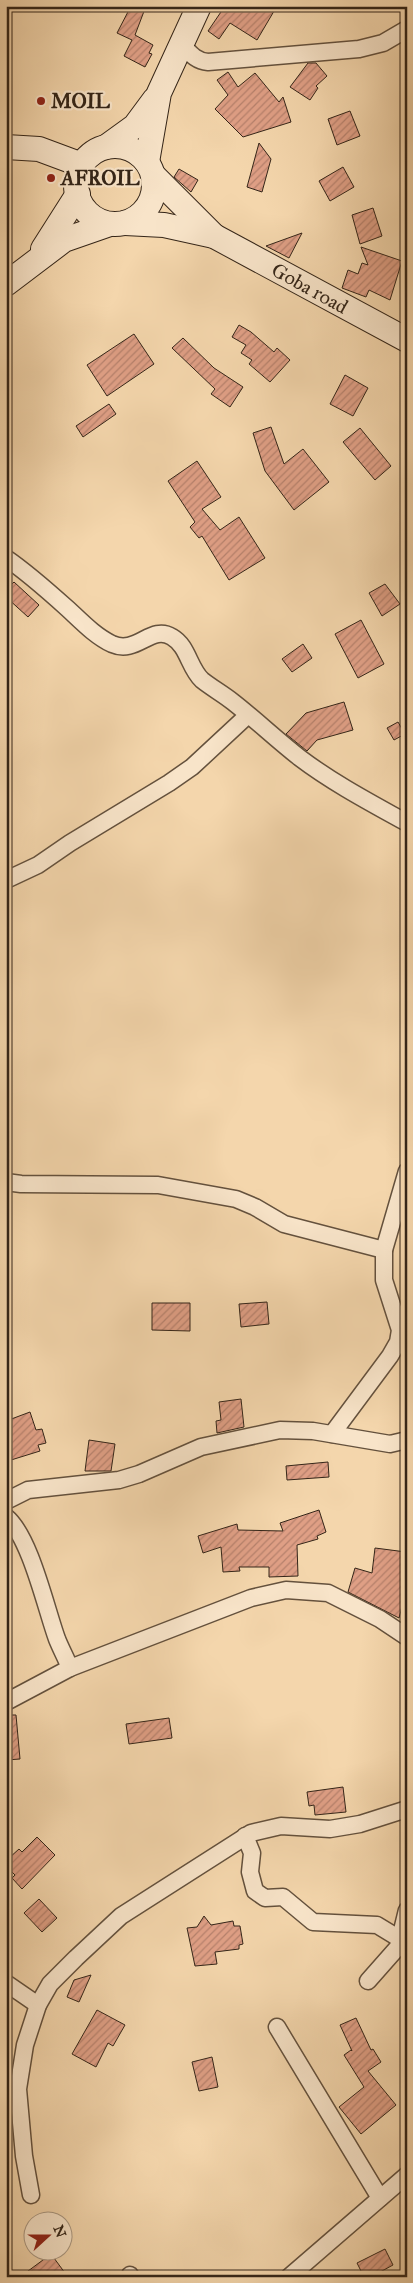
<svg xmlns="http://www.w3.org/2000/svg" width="413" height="2283" viewBox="0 0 413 2283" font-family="'IM FELL Great Primer',serif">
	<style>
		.building { fill: url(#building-hatch); stroke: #342518 }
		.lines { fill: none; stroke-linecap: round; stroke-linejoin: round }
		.street-casing { stroke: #64513d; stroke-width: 19 }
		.secondary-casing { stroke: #342518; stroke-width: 26 }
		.street { stroke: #f8e4c9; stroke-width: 16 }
		.secondary { stroke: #f8e4c9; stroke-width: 24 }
		.poi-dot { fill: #8f2418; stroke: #f8e4c9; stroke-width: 2 }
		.labels { text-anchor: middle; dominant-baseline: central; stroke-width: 4.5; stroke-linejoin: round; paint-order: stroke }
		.poi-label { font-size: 20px; font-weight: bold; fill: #342518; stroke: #f8e4c9; text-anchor: start }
		.street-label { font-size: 20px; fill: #342518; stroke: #f8e4c9 }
	</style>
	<defs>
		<pattern id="building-hatch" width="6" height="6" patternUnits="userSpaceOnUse" patternTransform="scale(1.25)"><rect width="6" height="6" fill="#df9f85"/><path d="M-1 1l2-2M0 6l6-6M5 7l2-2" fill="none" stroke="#b6816c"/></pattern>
	</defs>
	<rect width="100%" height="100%" fill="#f4d6ac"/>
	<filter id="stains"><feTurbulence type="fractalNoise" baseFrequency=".004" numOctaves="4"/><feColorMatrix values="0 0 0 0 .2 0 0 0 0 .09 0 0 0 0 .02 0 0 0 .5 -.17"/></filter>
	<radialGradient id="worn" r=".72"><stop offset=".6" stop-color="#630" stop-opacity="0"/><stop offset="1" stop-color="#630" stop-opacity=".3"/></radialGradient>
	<g class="building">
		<polygon points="131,6 146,6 135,35 153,45 149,53 152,54 145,67 124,56 132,40 117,33"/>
		<polygon points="225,6 277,6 257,40 230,23 219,39 208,31"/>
		<polygon points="308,63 316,63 327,76 316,86 318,88 310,100 290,87"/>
		<polygon points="228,72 238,87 255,73 279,102 283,97 291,122 243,137 215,109 228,95 217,80"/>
		<polygon points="350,111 360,136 337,145 328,119"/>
		<polygon points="259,143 271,159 262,192 247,187"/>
		<polygon points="343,167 354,187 330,201 319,181"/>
		<polygon points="179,169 198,180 191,192 174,177"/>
		<polygon points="373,208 382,236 360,244 352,215"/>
		<polygon points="302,233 289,258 266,246"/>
		<polygon points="361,247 402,261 390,300 369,290 366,297 342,288 348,270 358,274 362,263 368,265"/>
		<polygon points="239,325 251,332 274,352 277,348 290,360 270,382 249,364 252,360 241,353 246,345 232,337"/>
		<polygon points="134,334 154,364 107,396 87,365"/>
		<polygon points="183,338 214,368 243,387 230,407 211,394 215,389 172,348"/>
		<polygon points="345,375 368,388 353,416 330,404"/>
		<polygon points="109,404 116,414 83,437 76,426"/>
		<polygon points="271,427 284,464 303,449 329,482 294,510 265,471 253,433"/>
		<polygon points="360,428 391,466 375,480 343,442"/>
		<polygon points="197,461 221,497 202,509 220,530 239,517 265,558 229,580 202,536 199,538 190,527 195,522 168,481"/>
		<polygon points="14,582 39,605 28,617 6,597 6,590"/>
		<polygon points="385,584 400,604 382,616 369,593"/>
		<polygon points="361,620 384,664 358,678 335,634"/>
		<polygon points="303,644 312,658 292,672 282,659"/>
		<polygon points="344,702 353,730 317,740 307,751 286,734 306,713"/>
		<polygon points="398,722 405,734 394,740 387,728"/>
		<polygon points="267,1302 269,1324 241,1327 239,1304"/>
		<polygon points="152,1303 190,1303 190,1331 152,1330"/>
		<polygon points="241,1399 244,1427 217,1433 216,1421 221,1420 219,1402"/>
		<polygon points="30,1412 36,1430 42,1429 46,1443 38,1445 40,1451 11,1460 10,1454 6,1456 6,1421"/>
		<polygon points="89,1440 115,1444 111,1471 85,1471"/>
		<polygon points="328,1462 329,1477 287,1480 286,1466"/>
		<polygon points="319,1510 326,1532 317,1536 318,1539 297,1545 298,1576 269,1577 269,1567 239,1567 240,1571 223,1572 221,1547 203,1553 198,1536 237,1524 238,1530 283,1531 280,1523"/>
		<polygon points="375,1548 406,1552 403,1581 407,1582 407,1588 399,1618 348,1592 355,1568 372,1573"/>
		<polygon points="6,1715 16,1715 20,1759 6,1760"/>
		<polygon points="169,1718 172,1738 129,1744 126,1724"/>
		<polygon points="343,1787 346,1812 315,1815 314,1805 309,1806 307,1792"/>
		<polygon points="37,1837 55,1855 22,1889 12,1878 15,1875 7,1867 12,1861 9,1858 19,1849 22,1852"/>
		<polygon points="39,1899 57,1918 42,1932 24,1913"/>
		<polygon points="204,1916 211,1925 233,1921 234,1926 240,1926 243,1944 239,1945 239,1949 215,1952 217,1964 195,1966 187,1928 197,1927"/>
		<polygon points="91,1975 79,2002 67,1997 74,1980"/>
		<polygon points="97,2010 125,2025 113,2046 108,2043 96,2067 72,2054"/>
		<polygon points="356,2018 371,2050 373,2049 381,2062 368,2071 396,2105 361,2134 339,2107 364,2087 344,2055 351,2050 352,2051 340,2025"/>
		<polygon points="212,2057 218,2087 199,2091 192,2062"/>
		<polygon points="385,2249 393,2265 371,2277 364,2277 357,2263"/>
		<polygon points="51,2254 68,2277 20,2277"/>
	</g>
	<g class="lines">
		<defs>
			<g id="street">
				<path d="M181 44C189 52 195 61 208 62L359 49 383 43 407 29"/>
				<path d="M6 558C28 573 48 591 68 609 81 621 95 636 112 644 137 655 151 624 172 637 188 646 189 668 202 680 212 688 223 694 233 702 256 720 277 740 300 758 333 783 371 803 407 823"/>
				<polyline points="6,880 38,865 70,843 169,783 192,767 248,715"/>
				<polyline points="6,1182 21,1184 158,1185 236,1199 255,1207 284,1224 384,1250"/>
				<polyline points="332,1434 390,1356 398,1342 400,1330 384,1280 384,1250 407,1171"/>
				<polyline points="6,1501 28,1490 119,1480 139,1474 201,1447 280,1430 313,1431 390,1444 407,1440"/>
				<path d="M6 1517C30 1536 46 1609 57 1639 61 1649 66 1658 70 1668"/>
				<polyline points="6,1702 70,1668 251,1598 286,1590 328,1593 380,1619 407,1637"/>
				<polyline points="245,1836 252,1853 250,1872 255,1891 265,1898 283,1897 313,1922 377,1925 400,1939"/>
				<polyline points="368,1981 398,1947 407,1910"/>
				<polyline points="6,1983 38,2005"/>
				<polyline points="277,2027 380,2198"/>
				<polyline points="31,2195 24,2156 18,2089 25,2045 38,2005 50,1984 76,1958 121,1916 251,1833 281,1826 330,1829 360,1824 407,1809"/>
				<polyline points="130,2275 131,2277"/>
				<polyline points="289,2277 407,2175"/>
			</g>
			<g id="secondary">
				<circle cx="115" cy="185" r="39"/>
				<polyline points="6,147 39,149 82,165"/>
				<polyline points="106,147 135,126 155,99"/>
				<polyline points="147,162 159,93 199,6"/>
				<polyline points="153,175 214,236"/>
				<polyline points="125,223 164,225 214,236 407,340"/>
				<polyline points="43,249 78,194"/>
				<polyline points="6,284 64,240 110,224"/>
			</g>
		</defs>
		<use href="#street" class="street-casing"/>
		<use href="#secondary" class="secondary-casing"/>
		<use href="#street" class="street"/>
		<use href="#secondary" class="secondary"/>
	</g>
	<g class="poi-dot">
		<circle cx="41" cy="101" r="5"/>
		<circle cx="51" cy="178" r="5"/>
	</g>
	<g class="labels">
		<g class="poi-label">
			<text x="51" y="101">MOIL</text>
			<text x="61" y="178">AFROIL</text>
		</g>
		<g class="street-label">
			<text transform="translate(310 288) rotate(29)">Goba road</text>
		</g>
	</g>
	<rect width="413" height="2283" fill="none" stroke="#f4d6ac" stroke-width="25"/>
	<rect x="8" y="8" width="398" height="2268" fill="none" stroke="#342518" stroke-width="2.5"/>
	<rect x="12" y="12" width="388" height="2258" fill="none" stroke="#342518"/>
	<g transform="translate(48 2236) rotate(69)"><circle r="24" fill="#f8e4c9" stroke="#aa9882"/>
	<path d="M0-4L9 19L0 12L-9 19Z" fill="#8f2418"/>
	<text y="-8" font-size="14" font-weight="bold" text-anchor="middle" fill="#342518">N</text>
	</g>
	<rect width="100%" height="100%" filter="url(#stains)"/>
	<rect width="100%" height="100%" fill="url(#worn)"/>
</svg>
